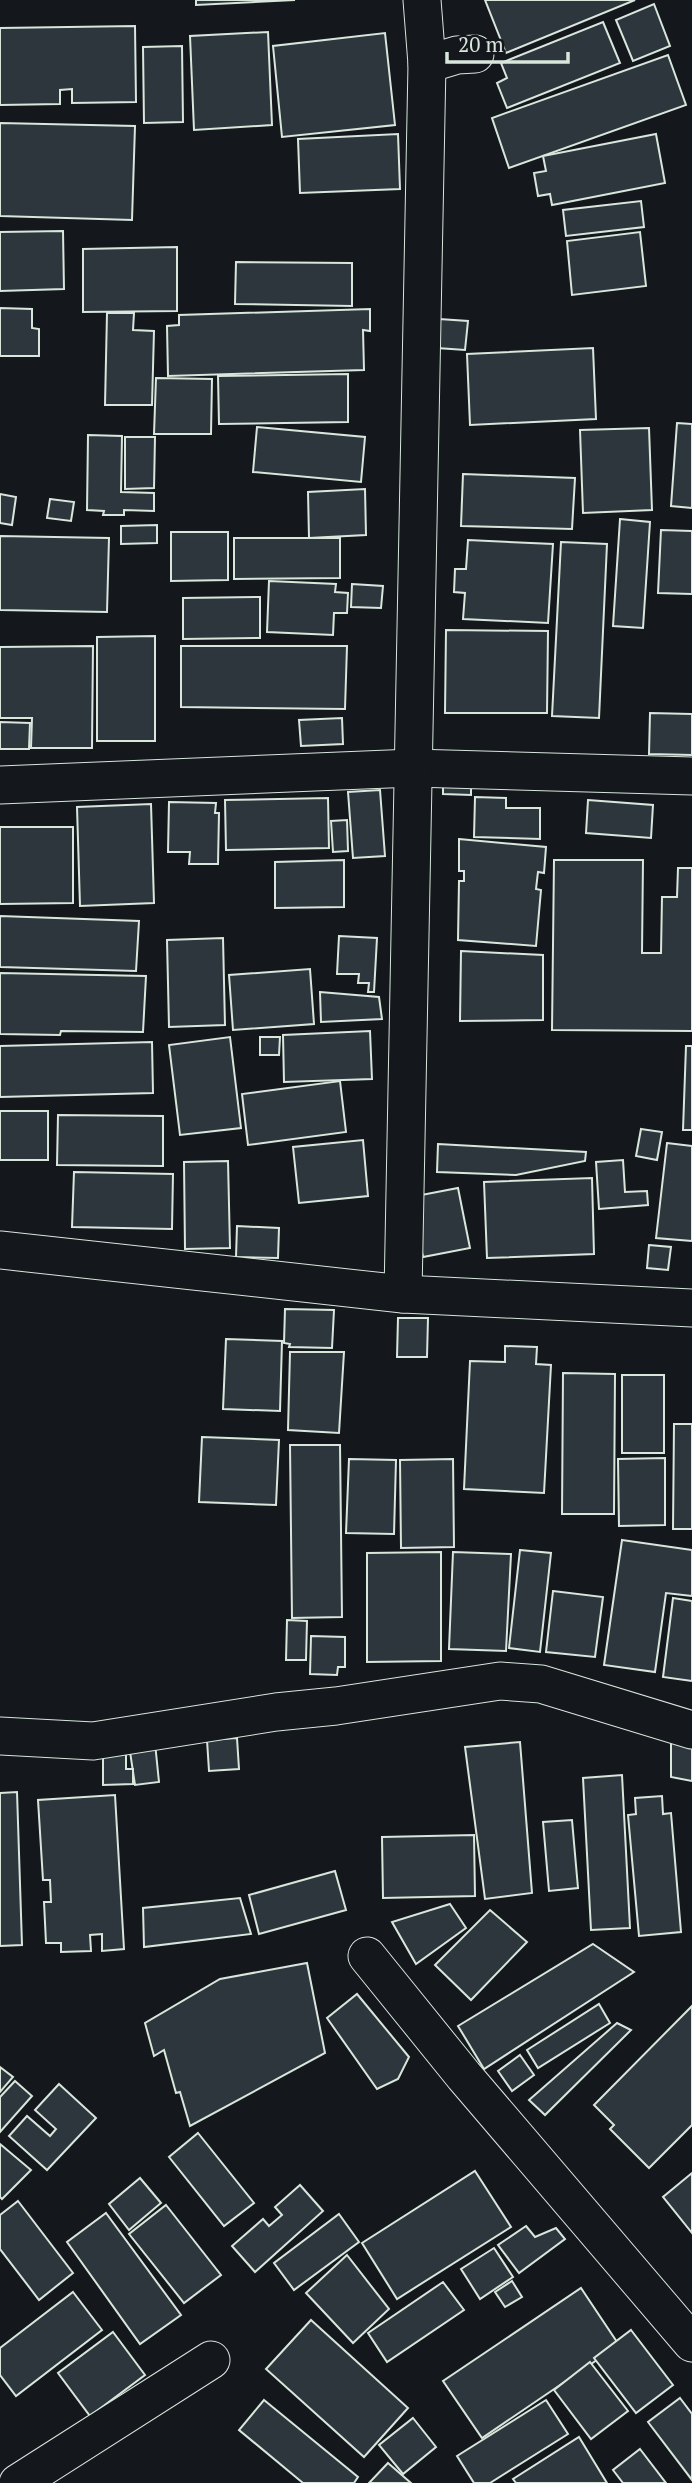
<svg xmlns="http://www.w3.org/2000/svg" width="692" height="2483" viewBox="0 0 692 2483" font-family="'PT Serif',serif">
	<style>
		.building { fill: #2c363c; stroke: #d8e6dc; stroke-width: 2 }
		.lines { fill: none; stroke-linecap: round; stroke-linejoin: round }
		.street-casing { stroke: #d8e6dc; stroke-width: 39 }
		.street { stroke: #14181c; stroke-width: 37 }
	</style>
	<rect width="100%" height="100%" fill="#14181c"/>
	<g class="building">
		<polygon points="196,0 295,0 196,5"/>
		<polygon points="485,0 635,0 506,53"/>
		<polygon points="654,4 670,46 633,61 616,20"/>
		<polygon points="603,22 620,63 507,108 497,83 507,78 501,63"/>
		<polygon points="135,26 136,102 72,103 72,89 60,90 60,104 0,105 0,28"/>
		<polygon points="268,32 272,125 194,130 190,36"/>
		<polygon points="385,33 395,125 282,137 273,46"/>
		<polygon points="182,46 183,122 144,123 143,47"/>
		<polygon points="668,55 686,105 509,168 492,118"/>
		<polygon points="0,123 135,126 132,220 0,216"/>
		<polygon points="398,134 400,189 300,193 298,139"/>
		<polygon points="656,134 665,183 552,205 550,194 538,196 534,173 546,171 543,156"/>
		<polygon points="641,201 644,227 566,236 563,210"/>
		<polygon points="63,231 64,289 0,291 0,232"/>
		<polygon points="640,232 646,286 572,295 567,241"/>
		<polygon points="177,247 177,311 83,312 83,249"/>
		<polygon points="236,262 352,263 352,306 235,304"/>
		<polygon points="0,308 32,309 32,328 39,329 39,356 0,356"/>
		<polygon points="370,309 370,331 363,330 364,370 168,376 167,326 179,325 179,315"/>
		<polygon points="107,313 134,313 133,330 154,331 152,405 105,405"/>
		<polygon points="439,319 468,321 465,350 437,348"/>
		<polygon points="593,348 596,419 470,425 467,354"/>
		<polygon points="348,374 348,422 219,424 218,376"/>
		<polygon points="156,378 212,379 211,434 154,434"/>
		<polygon points="677,423 692,424 692,508 671,506"/>
		<polygon points="257,427 365,437 361,482 253,472"/>
		<polygon points="649,428 652,510 583,513 580,430"/>
		<polygon points="88,435 122,436 121,492 154,493 154,511 124,510 124,515 103,515 104,511 87,510"/>
		<polygon points="125,437 155,437 154,488 125,489"/>
		<polygon points="463,474 575,478 572,529 461,526"/>
		<polygon points="365,489 366,535 309,538 308,492"/>
		<polygon points="0,494 16,497 12,525 0,523"/>
		<polygon points="50,499 74,502 71,521 47,518"/>
		<polygon points="620,519 650,522 643,628 613,626"/>
		<polygon points="157,525 157,543 121,544 121,526"/>
		<polygon points="661,530 692,531 692,594 658,593"/>
		<polygon points="171,532 228,532 228,580 171,581"/>
		<polygon points="0,536 109,538 107,612 0,610"/>
		<polygon points="234,538 340,538 340,578 234,579"/>
		<polygon points="468,540 553,544 548,623 463,619 465,593 454,592 455,569 466,569"/>
		<polygon points="561,542 607,544 599,718 552,716"/>
		<polygon points="269,581 336,584 335,592 348,593 347,613 334,613 333,635 267,632"/>
		<polygon points="352,584 383,586 381,608 351,607"/>
		<polygon points="260,597 260,638 183,639 183,598"/>
		<polygon points="446,630 548,631 547,713 445,713"/>
		<polygon points="155,636 155,741 97,741 97,637"/>
		<polygon points="93,646 92,748 31,748 32,718 0,718 0,647"/>
		<polygon points="181,646 347,646 345,709 181,707"/>
		<polygon points="650,713 692,714 692,755 649,754"/>
		<polygon points="342,718 343,744 301,746 299,720"/>
		<polygon points="0,722 30,723 29,749 0,749"/>
		<polygon points="443,774 471,775 471,795 443,794"/>
		<polygon points="380,790 385,856 353,858 348,792"/>
		<polygon points="475,797 506,798 506,808 540,808 540,839 474,837"/>
		<polygon points="328,798 329,848 226,850 225,800"/>
		<polygon points="588,800 653,805 651,838 586,833"/>
		<polygon points="169,802 216,803 215,813 219,813 218,864 189,864 190,852 168,852"/>
		<polygon points="151,804 154,903 80,906 77,807"/>
		<polygon points="347,820 348,851 333,852 331,821"/>
		<polygon points="0,827 73,827 73,903 0,904"/>
		<polygon points="459,839 546,847 544,873 538,872 536,889 541,890 536,946 458,940 459,881 464,881 464,871 459,871"/>
		<polygon points="344,860 344,907 275,908 275,862"/>
		<polygon points="554,860 643,860 642,953 661,953 662,897 677,897 678,868 692,868 692,1031 552,1030"/>
		<polygon points="0,916 139,921 136,971 0,967"/>
		<polygon points="339,936 377,938 374,992 368,992 369,983 358,983 359,974 337,974"/>
		<polygon points="223,938 225,1025 169,1027 167,940"/>
		<polygon points="461,951 543,955 543,1020 460,1021"/>
		<polygon points="310,969 314,1024 233,1030 229,975"/>
		<polygon points="0,973 146,976 143,1032 61,1031 60,1035 0,1034"/>
		<polygon points="320,992 379,997 382,1019 321,1022"/>
		<polygon points="370,1031 372,1079 284,1082 283,1035"/>
		<polygon points="230,1037 241,1128 180,1135 169,1045"/>
		<polygon points="260,1037 280,1037 279,1055 260,1055"/>
		<polygon points="152,1042 153,1093 0,1097 0,1046"/>
		<polygon points="686,1046 692,1046 692,1130 683,1130"/>
		<polygon points="340,1081 346,1132 248,1145 242,1094"/>
		<rect x="0" y="1111" width="48" height="49"/>
		<polygon points="58,1115 163,1116 163,1166 57,1165"/>
		<polygon points="641,1129 662,1132 657,1160 636,1156"/>
		<polygon points="363,1140 368,1196 299,1203 293,1147"/>
		<polygon points="667,1143 692,1146 692,1241 656,1238"/>
		<polygon points="438,1144 586,1152 585,1161 516,1175 437,1172"/>
		<polygon points="623,1160 625,1192 647,1191 648,1205 599,1209 596,1162"/>
		<polygon points="228,1161 230,1248 185,1249 184,1162"/>
		<polygon points="74,1172 173,1174 172,1229 72,1227"/>
		<polygon points="592,1178 594,1254 487,1258 484,1182"/>
		<polygon points="458,1188 470,1248 423,1257 411,1197"/>
		<polygon points="237,1226 279,1228 278,1258 236,1257"/>
		<polygon points="649,1245 671,1247 668,1270 647,1268"/>
		<polygon points="285,1309 334,1310 332,1348 289,1347 290,1344 284,1343"/>
		<polygon points="398,1318 428,1318 427,1357 397,1357"/>
		<polygon points="226,1339 282,1341 280,1411 223,1409"/>
		<polygon points="505,1346 537,1347 536,1364 551,1365 544,1493 464,1489 470,1361 505,1362"/>
		<polygon points="290,1352 344,1352 339,1433 288,1430"/>
		<polygon points="563,1373 615,1374 614,1514 562,1514"/>
		<rect x="622" y="1375" width="42" height="78"/>
		<polygon points="674,1424 692,1424 692,1529 673,1529"/>
		<polygon points="202,1437 279,1440 276,1505 199,1502"/>
		<polygon points="290,1445 340,1445 342,1617 292,1618"/>
		<polygon points="665,1458 665,1525 619,1526 618,1459"/>
		<polygon points="349,1459 396,1460 394,1534 346,1533"/>
		<polygon points="453,1459 454,1547 401,1548 400,1460"/>
		<polygon points="622,1540 692,1550 692,1596 666,1593 655,1672 604,1665"/>
		<polygon points="520,1550 551,1553 540,1652 509,1648"/>
		<polygon points="441,1552 441,1661 367,1662 367,1553"/>
		<polygon points="453,1552 511,1554 506,1651 449,1649"/>
		<polygon points="553,1591 603,1597 595,1657 546,1652"/>
		<polygon points="673,1598 692,1601 692,1681 663,1677"/>
		<polygon points="287,1620 307,1621 306,1660 286,1660"/>
		<polygon points="311,1636 345,1637 345,1667 338,1667 337,1675 310,1674"/>
		<polygon points="237,1738 239,1769 209,1771 207,1740"/>
		<polygon points="520,1742 532,1893 485,1899 465,1747"/>
		<polygon points="671,1742 692,1747 692,1781 671,1777"/>
		<polygon points="155,1743 159,1782 135,1785 129,1745"/>
		<polygon points="103,1751 126,1751 126,1769 133,1769 133,1784 103,1785"/>
		<polygon points="622,1775 630,1928 591,1930 583,1778"/>
		<polygon points="17,1792 22,1945 0,1946 0,1793"/>
		<polygon points="115,1795 124,1949 102,1951 102,1934 90,1935 91,1951 61,1952 61,1943 46,1943 44,1902 51,1902 50,1880 43,1880 38,1800"/>
		<polygon points="662,1796 663,1814 671,1813 681,1932 639,1936 628,1815 636,1814 635,1798"/>
		<polygon points="572,1820 578,1888 549,1891 543,1822"/>
		<polygon points="474,1835 475,1896 383,1898 382,1837"/>
		<polygon points="335,1871 346,1910 259,1934 249,1895"/>
		<polygon points="240,1898 251,1934 144,1947 143,1908"/>
		<polygon points="450,1904 466,1928 416,1964 392,1922"/>
		<polygon points="490,1910 527,1942 471,2000 435,1965"/>
		<polygon points="593,1944 634,1972 484,2069 458,2026"/>
		<polygon points="307,1963 325,2053 190,2126 180,2092 176,2093 164,2050 154,2056 145,2023 220,1979"/>
		<polygon points="357,1994 409,2057 398,2079 377,2089 327,2018"/>
		<polygon points="599,2004 610,2023 538,2068 527,2050"/>
		<polygon points="692,2006 692,2125 649,2168 610,2129 614,2125 594,2105"/>
		<polygon points="617,2023 631,2030 545,2115 529,2100"/>
		<polygon points="520,2055 534,2075 512,2091 498,2071"/>
		<polygon points="0,2067 13,2077 0,2092"/>
		<polygon points="15,2081 32,2096 0,2132 0,2097"/>
		<polygon points="59,2084 96,2118 47,2170 9,2136 27,2116 50,2136 56,2129 35,2110"/>
		<polygon points="198,2133 254,2203 224,2226 169,2157"/>
		<polygon points="0,2144 31,2170 2,2199 0,2197"/>
		<polygon points="475,2171 511,2227 397,2299 362,2243"/>
		<polygon points="692,2173 692,2233 663,2197"/>
		<polygon points="140,2178 161,2203 129,2230 109,2204"/>
		<polygon points="300,2185 323,2211 255,2272 232,2246 263,2219 269,2226 282,2215 275,2207"/>
		<polygon points="18,2201 73,2273 39,2300 0,2249 0,2215"/>
		<polygon points="166,2205 221,2275 184,2303 129,2234"/>
		<polygon points="106,2213 181,2315 140,2344 67,2242"/>
		<polygon points="339,2214 359,2242 294,2290 274,2263"/>
		<polygon points="526,2226 535,2237 556,2228 565,2239 519,2273 498,2245"/>
		<polygon points="494,2248 513,2277 480,2299 461,2269"/>
		<polygon points="347,2255 389,2309 353,2343 306,2293"/>
		<polygon points="512,2281 522,2297 505,2307 495,2292"/>
		<polygon points="443,2282 464,2310 387,2362 368,2333"/>
		<polygon points="581,2288 619,2345 482,2438 443,2381"/>
		<polygon points="73,2292 102,2330 16,2396 0,2375 0,2348"/>
		<polygon points="311,2320 408,2408 364,2457 266,2369"/>
		<polygon points="631,2330 673,2385 636,2413 594,2358"/>
		<polygon points="113,2332 145,2375 90,2416 58,2373"/>
		<polygon points="590,2362 628,2411 591,2439 554,2390"/>
		<polygon points="680,2398 692,2414 692,2480 648,2422"/>
		<polygon points="264,2400 358,2477 354,2483 303,2483 239,2430"/>
		<polygon points="546,2400 568,2434 490,2483 474,2483 457,2456"/>
		<polygon points="413,2418 436,2447 403,2474 379,2445"/>
		<polygon points="579,2437 607,2483 516,2483 513,2479"/>
		<polygon points="640,2449 666,2483 623,2483 613,2470"/>
		<polygon points="388,2463 411,2483 369,2483"/>
	</g>
	<g class="lines">
		<defs>
			<g id="street">
				<polyline points="427,64 457,55 475,54"/>
				<polyline points="0,785 413,768 692,776"/>
				<polyline points="0,1250 403,1294 692,1308"/>
				<polyline points="403,1294 427,64 422,0"/>
				<polyline points="0,1736 93,1741 276,1712 336,1706 500,1681 541,1684 692,1730"/>
				<polyline points="367,1956 464,2076 692,2343"/>
				<polyline points="18,2483 211,2360"/>
			</g>
		</defs>
		<use href="#street" class="street-casing"/>
		<use href="#street" class="street"/>
	</g>
	<path d="M447 52v10h121v-10" fill="none" stroke="#d8e6dc" stroke-width="3.5"/>
	<text x="458" y="52" font-size="21" fill="#d8e6dc" stroke="#14181c" stroke-width="5" paint-order="stroke">20 m</text>
</svg>
